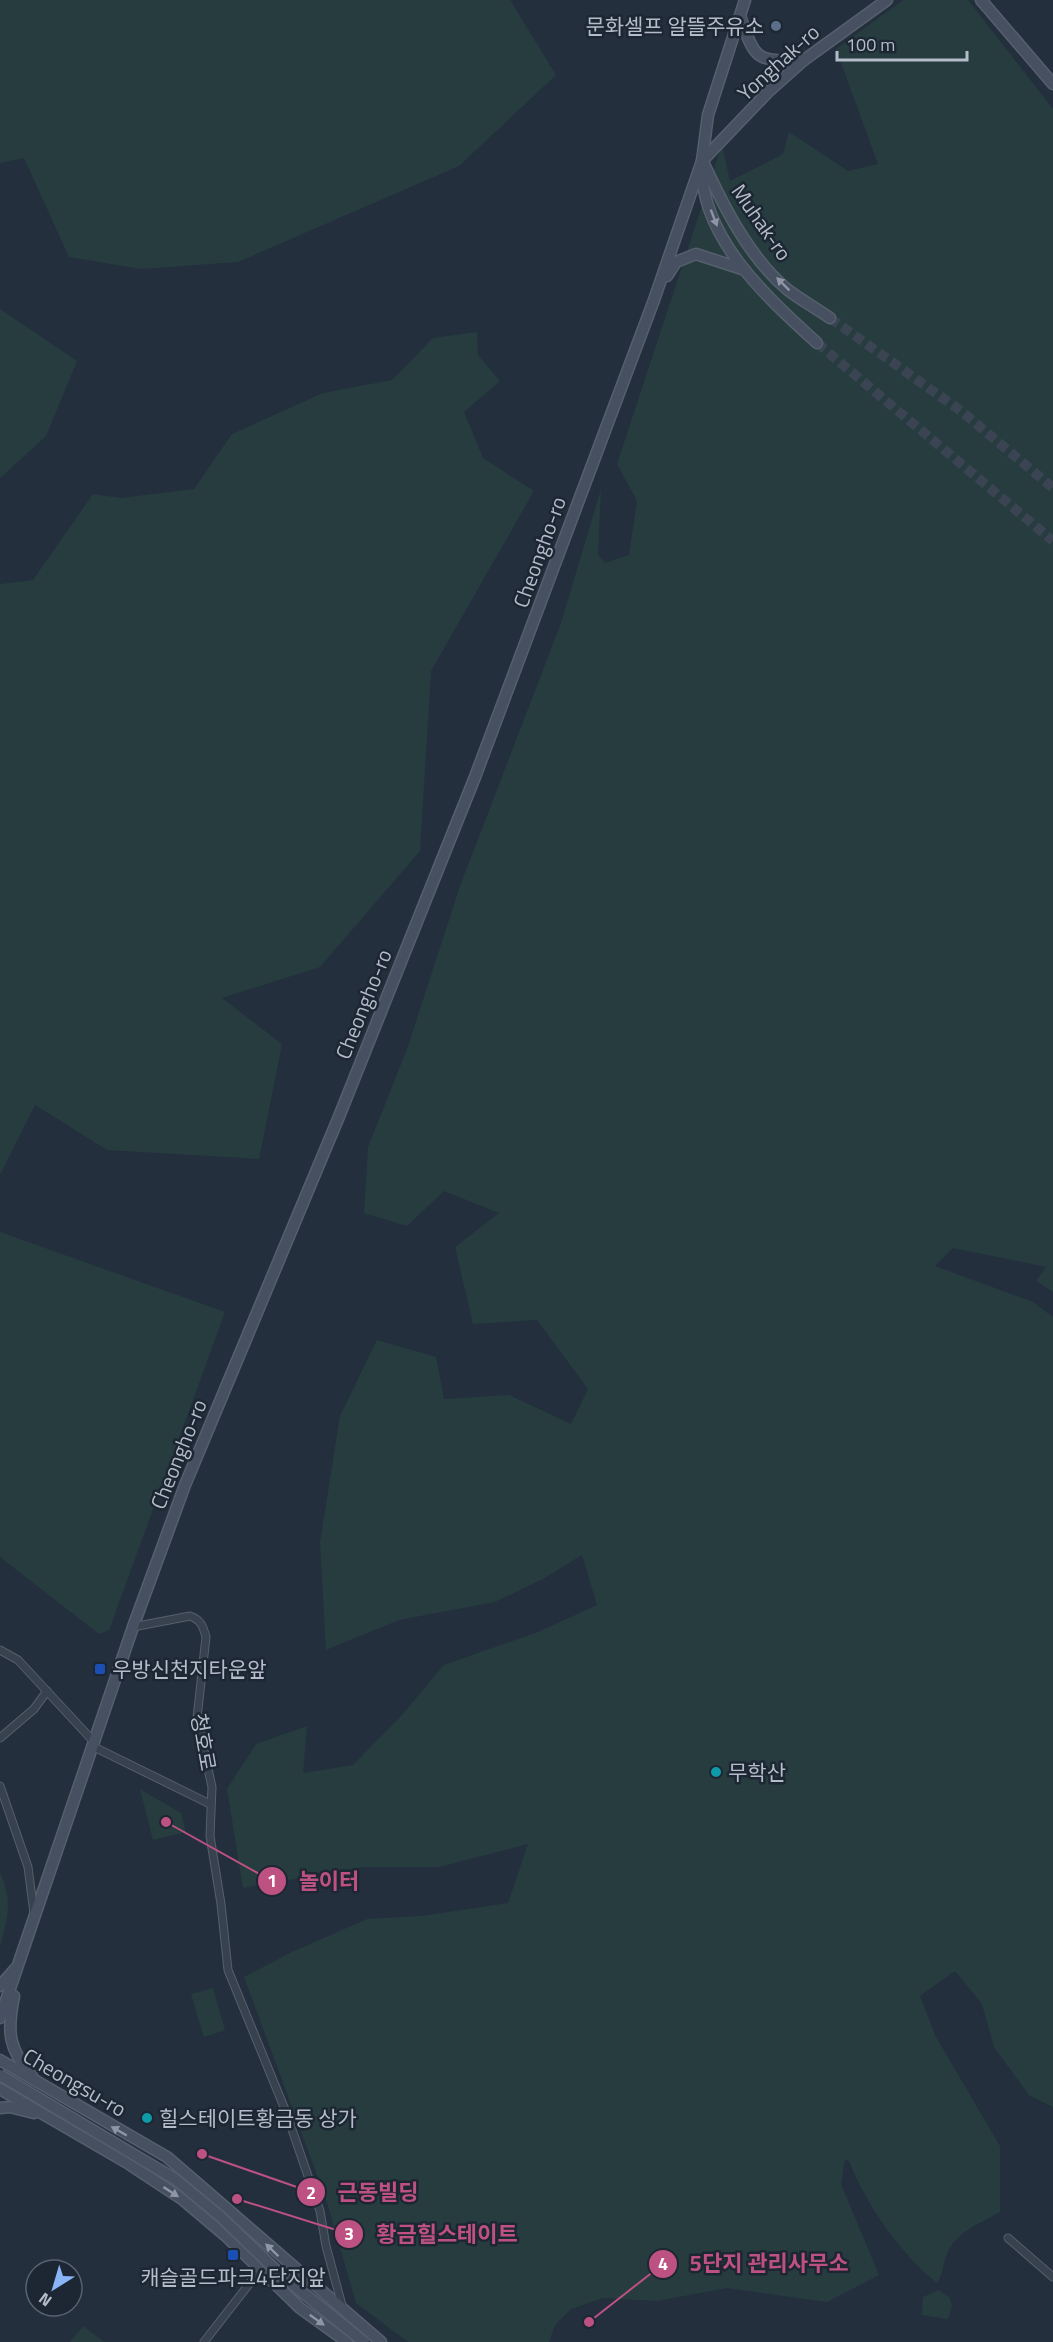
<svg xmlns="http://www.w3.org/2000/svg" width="1053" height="2342" viewBox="0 0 1053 2342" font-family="'Titillium Web','Noto Sans KR',sans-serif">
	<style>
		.green { fill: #263c3f }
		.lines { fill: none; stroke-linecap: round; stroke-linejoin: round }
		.secondary-tunnel { stroke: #3a4453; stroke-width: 10; stroke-dasharray: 10 5; stroke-linecap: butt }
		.street-casing { stroke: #565f6c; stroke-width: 9 }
		.secondary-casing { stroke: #565f6c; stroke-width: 13 }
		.street { stroke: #38414e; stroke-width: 7 }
		.secondary { stroke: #465061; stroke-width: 10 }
		.secondary-bridge-casing { stroke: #565f6c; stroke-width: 13; stroke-linecap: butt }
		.secondary-bridge { stroke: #465061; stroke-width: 10 }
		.oneway { fill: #8e96a5 }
		.service-dot { fill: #5c6f8a; stroke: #1d2633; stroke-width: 2 }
		.transit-dot { fill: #1a4fb4; stroke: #1d2633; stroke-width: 2 }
		.culture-dot { fill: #0f9aa8; stroke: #1d2633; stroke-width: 2 }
		.labels { text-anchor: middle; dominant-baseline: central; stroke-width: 5; stroke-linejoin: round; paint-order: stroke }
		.poi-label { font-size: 21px; fill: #b4bcc9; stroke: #1d2633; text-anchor: start }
		.street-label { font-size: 21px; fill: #b4bcc9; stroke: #1d2633 }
		.leader { fill: none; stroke: #bd5182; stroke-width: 2 }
		.callout-dot { fill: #bd5182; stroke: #1d2633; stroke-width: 2 }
		.mark-label { font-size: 18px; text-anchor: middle; font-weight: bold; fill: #fff }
		.callout-label { font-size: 22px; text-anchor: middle; font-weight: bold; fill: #bd5182; stroke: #1d2633; stroke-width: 5; stroke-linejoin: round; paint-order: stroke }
	</style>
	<rect width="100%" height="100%" fill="#242f3e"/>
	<g class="green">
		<polygon points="0,0 510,0 556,75 459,166 238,262 141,269 69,257 24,158 0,163"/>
		<path d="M903 0H968L1053 109V1292L1036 1281 1046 1267 953 1248 935 1266 1033 1302 1053 1317V2107L1029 2095 994 2047 982 2004 955 1971 920 1996 936 2037 1000 2146V2212C979 2224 955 2232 946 2256 942 2267 944 2273 937 2283 899 2252 867 2206 849 2161L845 2159 841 2184 879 2275 827 2302 727 2288 657 2301 603 2298 571 2309 555 2325 549 2342H408L356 2303 327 2202 244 1977 292 1952 367 1919 422 1916 508 1903 528 1844 439 1867H364L243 1888 227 1789 256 1744 307 1726 303 1773 353 1765 400 1717 444 1665 538 1632 597 1605 582 1555 543 1579 495 1602 399 1620 326 1650 320 1542 340 1416 377 1340 436 1357 444 1399 509 1395 571 1424 588 1389 537 1320 473 1324 455 1247 499 1213 444 1191 407 1226 364 1213 368 1147 407 1049 460 886 561 623 601 489 598 554 605 563 629 555 637 501 617 464 722 145 730 181 783 154 789 132 848 171 878 164 836 49Z"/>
		<polygon points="0,309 77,361 46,436 0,478"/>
		<polygon points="477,332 478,355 500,381 464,412 483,458 534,491 431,671 420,851 320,967 222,998 282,1044 259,1159 107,1150 35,1105 0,1175 0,584 33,580 93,494 121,498 194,489 232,434 323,393 392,380 433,338"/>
		<polygon points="0,1232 225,1312 109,1630 99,1634 0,1557"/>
		<polygon points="140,1789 181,1813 186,1832 153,1840"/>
		<path d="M0 1872C13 1902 8 1916 0 1947Z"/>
		<polygon points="213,1988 225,2030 204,2037 191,1994"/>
		<polygon points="939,2290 950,2298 952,2306 948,2319 922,2315 923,2297"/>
		<polygon points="83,2326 104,2342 70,2342"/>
	</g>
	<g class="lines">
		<g class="secondary-tunnel">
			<polyline points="830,318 961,411 1053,488"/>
			<polyline points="817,343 1053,541"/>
		</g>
		<defs>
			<g id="street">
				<path d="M133 1627 190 1616C201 1620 203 1626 206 1637L197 1718 212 1787 210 1836 221 1904 228 1970 286 2112 320 2211 326 2246 343 2309"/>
				<polyline points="0,1650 18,1660 95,1743"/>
				<polyline points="0,1738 34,1709 47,1691"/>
				<polyline points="94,1747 210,1804"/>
				<polyline points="0,1786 28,1867 34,1913"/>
				<polyline points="1008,2238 1053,2277"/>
				<polyline points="204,2342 260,2270"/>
			</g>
			<g id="secondary">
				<polyline points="981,0 1053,84"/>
				<path d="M740 16C756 62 756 61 804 60"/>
				<polyline points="702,161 768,92 804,60 887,0"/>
				<path d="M704 164C724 207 750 259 788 290 801 300 816 308 830 318"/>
				<path d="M702 167C701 239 769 299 817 343"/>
				<polyline points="667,276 676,262 696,254 742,269"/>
				<polyline points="0,1986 15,1969"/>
				<path d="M14 1996C7 2031 8 2049 32 2076"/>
				<polyline points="0,2018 133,1627 185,1485 338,1119 475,777 654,300 702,161 708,115 745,0"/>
				<polyline points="0,2060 167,2157 381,2342"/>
				<polyline points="0,2089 129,2164 182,2199 227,2237 300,2308 347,2342"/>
				<polyline points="0,2108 10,2107 34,2113"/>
			</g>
		</defs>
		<use href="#street" class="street-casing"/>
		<use href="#secondary" class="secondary-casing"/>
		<use href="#street" class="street"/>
		<use href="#secondary" class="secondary"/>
		<defs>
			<polyline id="secondary-bridge" points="0,2075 175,2179 221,2217 281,2275 364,2342"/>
		</defs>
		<use href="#secondary-bridge" class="secondary-bridge-casing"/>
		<use href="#secondary-bridge" class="secondary-bridge"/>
	</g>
	<defs><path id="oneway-solid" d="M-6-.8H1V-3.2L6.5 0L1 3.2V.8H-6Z" transform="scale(1.5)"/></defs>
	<g class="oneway">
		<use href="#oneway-solid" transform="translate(714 218) rotate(69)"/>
		<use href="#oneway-solid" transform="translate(783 284) rotate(-135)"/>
		<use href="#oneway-solid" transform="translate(119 2131) rotate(-150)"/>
		<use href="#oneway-solid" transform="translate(171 2192) rotate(33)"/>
		<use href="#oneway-solid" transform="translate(272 2250) rotate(-136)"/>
		<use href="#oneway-solid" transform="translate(317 2320) rotate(36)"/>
	</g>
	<circle class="service-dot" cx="776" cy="26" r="6"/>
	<g class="transit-dot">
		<rect x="94" y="1663" width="12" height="12" rx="3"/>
		<rect x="227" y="2249" width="12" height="12" rx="3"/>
	</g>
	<g class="culture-dot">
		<circle cx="716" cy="1772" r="6"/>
		<circle cx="147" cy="2118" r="6"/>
	</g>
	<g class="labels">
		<g class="poi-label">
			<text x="764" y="26" text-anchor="end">문화셀프 알뜰주유소</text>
			<text x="112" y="1669">우방신천지타운앞</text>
			<text x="728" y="1772">무학산</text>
			<text x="159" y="2118">힐스테이트황금동 상가</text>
			<text x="233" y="2277" text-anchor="middle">캐슬골드파크4단지앞</text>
		</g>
		<g class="street-label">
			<text transform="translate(778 62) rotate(-42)">Yonghak-ro</text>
			<text transform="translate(762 222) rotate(55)">Muhak-ro</text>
			<text transform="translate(539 552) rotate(-70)">Cheongho-ro</text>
			<text transform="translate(363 1004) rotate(-68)">Cheongho-ro</text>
			<text transform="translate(178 1454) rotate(-68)">Cheongho-ro</text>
			<text transform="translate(204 1742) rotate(80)">청호로</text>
			<text transform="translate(75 2082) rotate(30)">Cheongsu-ro</text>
		</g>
	</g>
	<path class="leader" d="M166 1822L272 1881M202 2154L311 2192M237 2199L349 2234M589 2322L663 2264"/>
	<g class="callout-dot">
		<circle cx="166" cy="1822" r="6"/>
		<circle cx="202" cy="2154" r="6"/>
		<circle cx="237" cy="2199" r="6"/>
		<circle cx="589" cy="2322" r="6"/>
		<circle cx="272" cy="1881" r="15"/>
		<circle cx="311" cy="2192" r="15"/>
		<circle cx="349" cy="2234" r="15"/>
		<circle cx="663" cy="2264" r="15"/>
	</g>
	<g class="mark-label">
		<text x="272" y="1887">1</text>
		<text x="311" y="2199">2</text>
		<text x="349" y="2240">3</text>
		<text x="663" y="2270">4</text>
	</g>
	<g class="callout-label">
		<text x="329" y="1889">놀이터</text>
		<text x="378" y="2200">근동빌딩</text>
		<text x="447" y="2242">황금힐스테이트</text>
		<text x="769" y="2271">5단지 관리사무소</text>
	</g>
	<g transform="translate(54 2288) rotate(217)"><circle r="28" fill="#1d2633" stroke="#59626f" stroke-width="1.5"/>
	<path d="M0-4.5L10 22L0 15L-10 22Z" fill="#8ab4f8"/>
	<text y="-9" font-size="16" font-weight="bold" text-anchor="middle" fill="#b4bcc9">N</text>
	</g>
	<path d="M837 51v9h130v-9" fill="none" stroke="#b4bcc9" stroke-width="3"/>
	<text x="846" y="51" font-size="18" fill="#b4bcc9" stroke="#1d2633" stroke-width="4.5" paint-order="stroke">100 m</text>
</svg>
